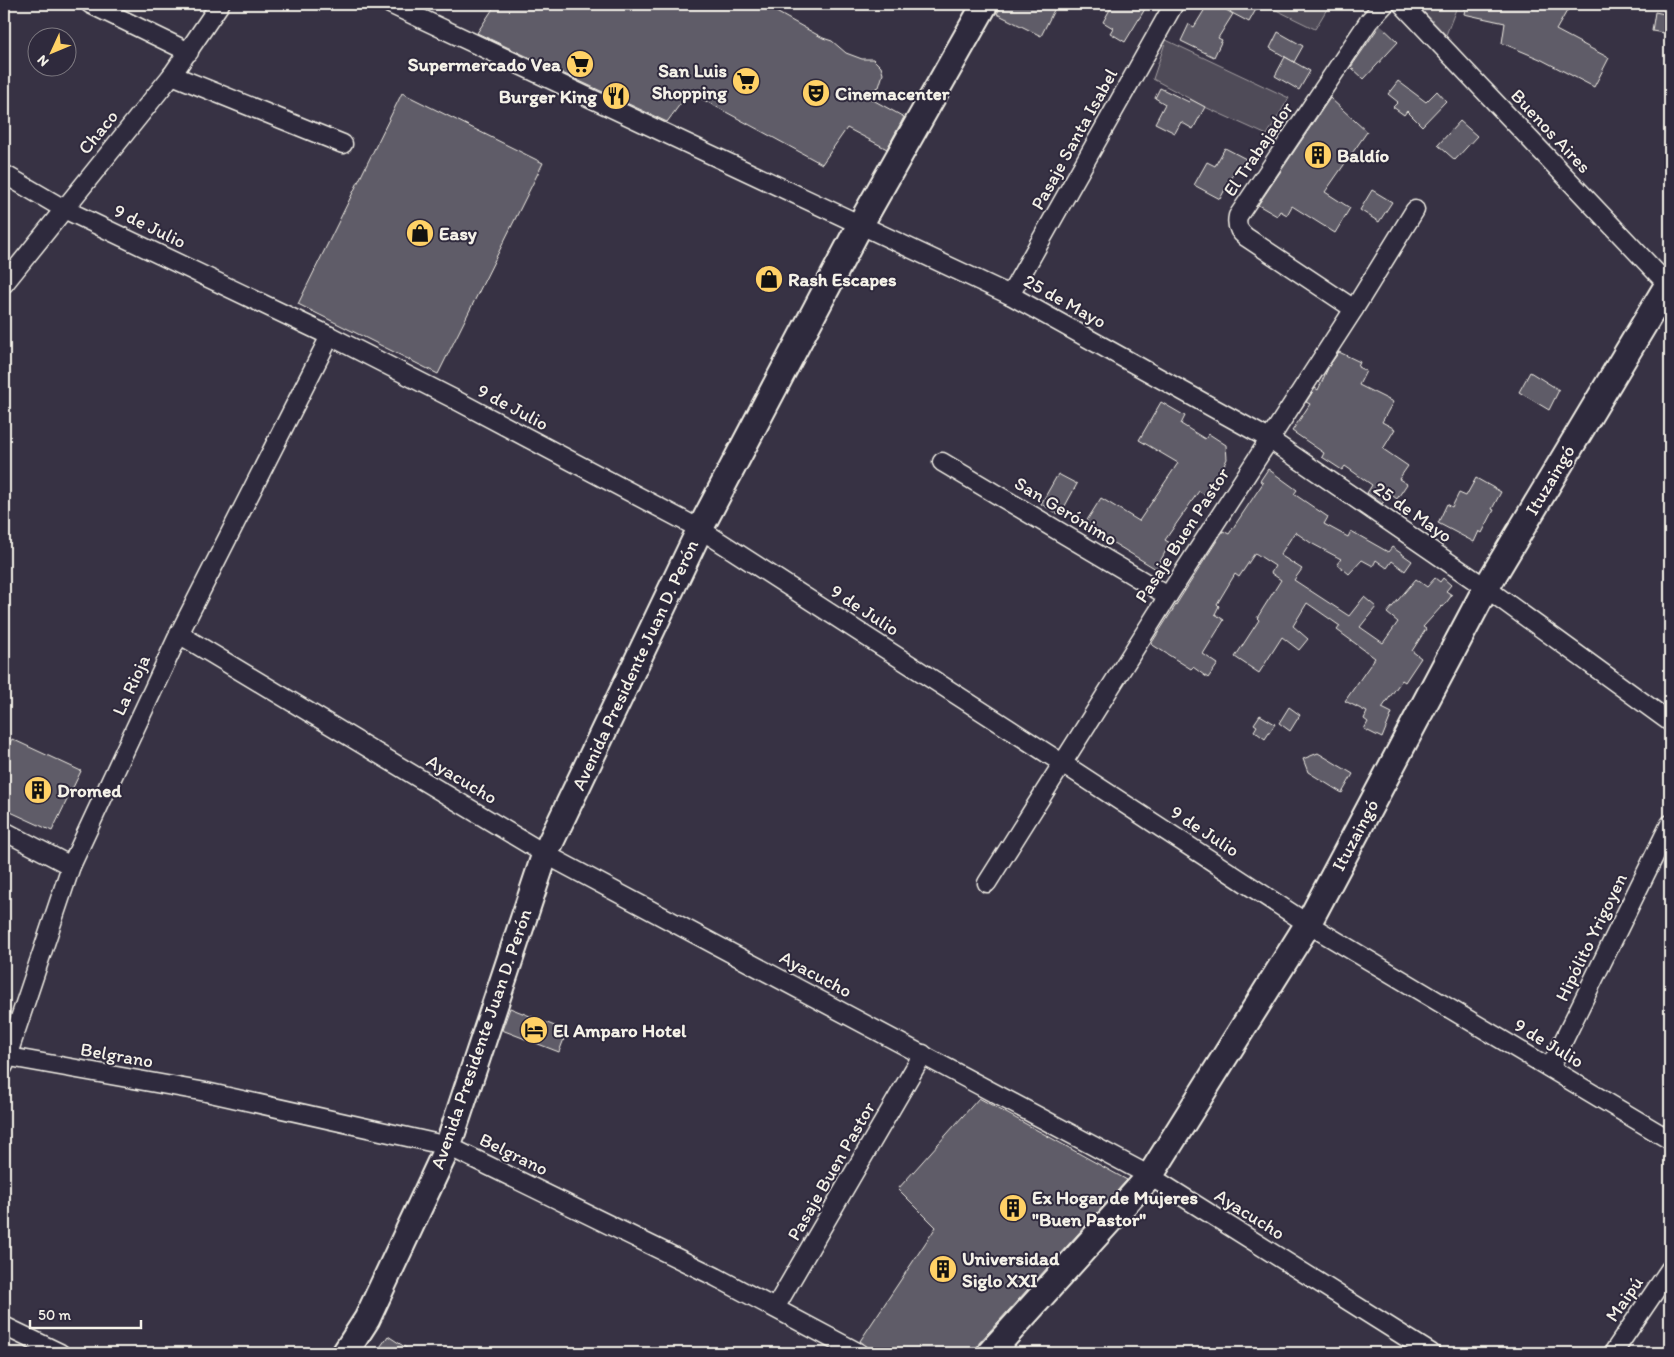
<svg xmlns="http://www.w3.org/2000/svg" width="1674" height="1357" viewBox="0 0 1674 1357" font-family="Itim,sans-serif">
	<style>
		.green { fill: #504b59; stroke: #a29ea0 }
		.building { fill: #5f5c67; stroke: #f4f1e8 }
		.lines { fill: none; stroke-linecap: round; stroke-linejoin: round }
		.street-casing { stroke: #f4f1e8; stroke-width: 21 }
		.secondary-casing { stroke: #f4f1e8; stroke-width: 29 }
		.street { stroke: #2f2a3d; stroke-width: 18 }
		.secondary { stroke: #2f2a3d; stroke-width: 25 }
		.labels { text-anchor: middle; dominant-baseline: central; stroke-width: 4; stroke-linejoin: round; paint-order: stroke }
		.poi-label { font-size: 19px; font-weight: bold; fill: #f4f1e8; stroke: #2f2a3d; text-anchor: start }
		.street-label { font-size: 19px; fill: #f4f1e8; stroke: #2f2a3d }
	</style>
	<rect width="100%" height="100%" fill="#373244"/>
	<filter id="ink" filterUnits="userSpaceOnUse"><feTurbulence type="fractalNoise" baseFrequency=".02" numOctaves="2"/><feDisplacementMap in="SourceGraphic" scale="10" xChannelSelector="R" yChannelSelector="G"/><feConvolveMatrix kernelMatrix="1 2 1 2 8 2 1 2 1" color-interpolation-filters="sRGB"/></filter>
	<g filter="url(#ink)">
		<g class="green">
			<polygon points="1264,4 1330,4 1315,29"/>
			<polygon points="1416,4 1458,4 1446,35"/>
			<polygon points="1166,40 1289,98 1267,135 1205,107 1153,79"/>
		</g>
		<g class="building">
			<polygon points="496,4 762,4 823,38 832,41 846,53 862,59 873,59 881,67 883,74 879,87 862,94 904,117 887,149 847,128 822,164 689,92 667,122 477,33"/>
			<polygon points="1002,4 1057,4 1041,36 997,14"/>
			<polygon points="1113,4 1148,4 1125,42 1110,33 1113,28 1103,22"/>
			<polygon points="1208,4 1216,4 1233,14 1218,38 1222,40 1214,57 1181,41 1189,24 1194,27"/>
			<polygon points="1234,4 1259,4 1249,22 1230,12"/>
			<polygon points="1466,4 1571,4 1556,30 1609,58 1594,87 1540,59 1502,43 1505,23 1464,14"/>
			<polygon points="1655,12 1670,15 1670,34 1652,31"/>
			<polygon points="1380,25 1398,42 1364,79 1351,67"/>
			<polygon points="1278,32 1303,46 1294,62 1270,48"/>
			<polygon points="1285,57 1310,71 1299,90 1275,76"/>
			<polygon points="1398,81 1426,102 1437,91 1446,101 1422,126 1407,111 1404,115 1393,107 1398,102 1388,94"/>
			<polygon points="1160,88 1189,102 1190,99 1205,107 1193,129 1181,122 1175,133 1155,123 1165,104 1155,98"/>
			<polygon points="402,93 543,163 438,374 298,304"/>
			<polygon points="1330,98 1367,132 1325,192 1350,208 1335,233 1292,206 1287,215 1280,211 1277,216 1258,205"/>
			<polygon points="1460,121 1477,136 1455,160 1438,145"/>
			<polygon points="1225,148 1246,159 1239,172 1235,170 1220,199 1194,185 1207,162 1215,166"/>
			<polygon points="1372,190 1392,202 1379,222 1360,210"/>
			<polygon points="1339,352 1360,362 1358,367 1366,371 1359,385 1393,402 1382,422 1395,429 1383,449 1408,466 1399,479 1407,484 1397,499 1389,493 1382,504 1367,493 1372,485 1345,466 1342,470 1322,457 1324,453 1292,431 1310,404 1306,402 1315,388 1318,390 1329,366"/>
			<polygon points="1530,372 1559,390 1549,410 1519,392"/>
			<polygon points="1161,402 1185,416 1181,424 1205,439 1209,434 1226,445 1227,459 1208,497 1199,491 1165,540 1170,543 1156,569 1084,525 1101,498 1139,521 1178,463 1139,440"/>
			<polygon points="1268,469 1297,490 1294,494 1328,517 1324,524 1348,537 1351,531 1388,552 1392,547 1412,561 1405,571 1392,561 1387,568 1376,560 1373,566 1362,560 1349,574 1337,564 1341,559 1311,543 1295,532 1280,555 1302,569 1294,580 1349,616 1364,597 1376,607 1360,627 1383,643 1398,622 1387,613 1416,579 1427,587 1435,578 1440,582 1443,578 1451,585 1446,591 1452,595 1443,607 1442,606 1423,627 1426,629 1412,651 1421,658 1405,682 1402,680 1382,708 1392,713 1382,738 1364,729 1368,722 1364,719 1367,712 1345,701 1375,658 1337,630 1340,626 1307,603 1293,626 1308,639 1299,650 1282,637 1259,673 1235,657 1259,620 1257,618 1281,580 1271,573 1275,566 1255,553 1239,577 1235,574 1217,604 1219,606 1215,614 1224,620 1203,654 1218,664 1208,678 1193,667 1191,669 1151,644 1223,531 1229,534 1263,483 1260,481"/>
			<polygon points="1058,474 1077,484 1060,515 1041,504"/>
			<polygon points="1476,478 1501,492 1492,509 1494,510 1482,533 1479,531 1474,542 1438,523 1447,504 1452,507 1459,493 1466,496"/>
			<polygon points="1289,707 1300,715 1290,731 1279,723"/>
			<polygon points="1260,715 1275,724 1265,739 1254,731 1257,726 1254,724"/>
			<polygon points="12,739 81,771 52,831 4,809 4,753"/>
			<polygon points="1318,753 1353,774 1342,793 1308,772 1303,759"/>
			<polygon points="510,1008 567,1031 559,1052 502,1030"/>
			<polygon points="979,1098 1127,1180 979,1343 976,1353 870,1353 868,1347 860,1341 936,1227 898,1189"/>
			<polygon points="388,1336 414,1353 376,1353"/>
		</g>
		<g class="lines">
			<defs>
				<g id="street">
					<polyline points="90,4 189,52"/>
					<polyline points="390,4 1010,295 1269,439 1486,588 1670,722"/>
					<polyline points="1402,4 1670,287"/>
					<polyline points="172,75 343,144"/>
					<polyline points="4,174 64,209 330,336 452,398 700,529 1062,763 1308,924 1670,1140"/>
					<polyline points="4,284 172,75 220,4"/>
					<polyline points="1010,295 1174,4"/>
					<path d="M1354 309 1246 237C1238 231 1236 225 1238 216L1369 21 1385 4"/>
					<polyline points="942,462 1168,596"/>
					<polyline points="179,634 545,854 1150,1176 1431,1353"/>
					<polyline points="4,831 71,866"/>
					<polyline points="987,883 1168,596 1354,309 1415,210"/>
					<polyline points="4,1056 206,1092 448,1146 716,1277 859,1353"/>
					<polyline points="4,1066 71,866 179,634 330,336"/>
					<polyline points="1550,1068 1670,824"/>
					<polyline points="775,1308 923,1054"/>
					<polyline points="4,1326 60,1353"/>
					<polyline points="1613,1353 1670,1269"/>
				</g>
				<g id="secondary">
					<polyline points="345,1353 367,1319 448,1146 545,854 700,529 860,225 985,4"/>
					<polyline points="990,1353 1150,1176 1308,924 1486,588 1670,281"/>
				</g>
			</defs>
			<use href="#street" class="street-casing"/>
			<use href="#secondary" class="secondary-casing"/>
			<use href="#street" class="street"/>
			<use href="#secondary" class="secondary"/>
		</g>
	</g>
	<defs>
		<symbol id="supermarket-disc" viewBox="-11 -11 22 22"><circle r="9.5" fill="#ffd166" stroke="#2f2a3d"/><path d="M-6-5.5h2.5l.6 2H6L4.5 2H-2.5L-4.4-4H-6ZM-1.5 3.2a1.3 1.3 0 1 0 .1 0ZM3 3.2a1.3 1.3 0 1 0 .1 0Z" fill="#111"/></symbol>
		<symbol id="theatre-disc" viewBox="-11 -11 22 22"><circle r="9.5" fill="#ffd166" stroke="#2f2a3d"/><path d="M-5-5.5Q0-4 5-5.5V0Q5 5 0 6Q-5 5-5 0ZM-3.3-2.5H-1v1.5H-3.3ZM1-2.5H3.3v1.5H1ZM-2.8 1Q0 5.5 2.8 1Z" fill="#111"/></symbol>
		<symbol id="restaurant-disc" viewBox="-11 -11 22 22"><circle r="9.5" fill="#ffd166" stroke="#2f2a3d"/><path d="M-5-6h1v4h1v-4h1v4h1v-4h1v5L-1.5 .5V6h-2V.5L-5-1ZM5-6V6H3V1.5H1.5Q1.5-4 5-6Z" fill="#111"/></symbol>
		<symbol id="building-disc" viewBox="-11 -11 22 22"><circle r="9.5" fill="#ffd166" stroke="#2f2a3d"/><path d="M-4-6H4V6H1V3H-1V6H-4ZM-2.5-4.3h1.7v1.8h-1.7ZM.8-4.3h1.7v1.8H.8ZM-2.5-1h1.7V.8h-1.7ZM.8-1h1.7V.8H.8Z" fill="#111"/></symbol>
		<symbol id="shop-disc" viewBox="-11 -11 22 22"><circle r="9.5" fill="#ffd166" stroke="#2f2a3d"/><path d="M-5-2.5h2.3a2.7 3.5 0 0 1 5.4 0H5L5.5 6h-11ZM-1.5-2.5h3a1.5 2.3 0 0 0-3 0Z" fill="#111"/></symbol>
		<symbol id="hotel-disc" viewBox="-11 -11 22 22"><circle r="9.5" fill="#ffd166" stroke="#2f2a3d"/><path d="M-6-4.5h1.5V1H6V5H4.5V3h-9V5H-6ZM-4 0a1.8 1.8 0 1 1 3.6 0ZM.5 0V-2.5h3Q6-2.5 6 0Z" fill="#111"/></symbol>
	</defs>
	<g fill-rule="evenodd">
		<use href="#supermarket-disc" x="564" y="48" width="32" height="32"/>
		<use href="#supermarket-disc" x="730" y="65" width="32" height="32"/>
		<use href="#theatre-disc" x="800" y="77" width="32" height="32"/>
		<use href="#restaurant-disc" x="600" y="80" width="32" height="32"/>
		<use href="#building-disc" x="1302" y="139" width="32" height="32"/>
		<use href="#shop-disc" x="404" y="217" width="32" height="32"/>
		<use href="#shop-disc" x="753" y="263" width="32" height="32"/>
		<use href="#building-disc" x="22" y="774" width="32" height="32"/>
		<use href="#hotel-disc" x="518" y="1014" width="32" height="32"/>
		<use href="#building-disc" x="997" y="1192" width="32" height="32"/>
		<use href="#building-disc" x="927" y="1253" width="32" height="32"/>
	</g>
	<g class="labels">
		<g class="poi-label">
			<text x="561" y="64" text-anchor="end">Supermercado Vea</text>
			<text x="727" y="70" text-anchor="end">San Luis<tspan x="727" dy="22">Shopping</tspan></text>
			<text x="835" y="93">Cinemacenter</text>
			<text x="597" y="96" text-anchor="end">Burger King</text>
			<text x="1337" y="155">Baldío</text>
			<text x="439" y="233">Easy</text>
			<text x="788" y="279">Rash Escapes</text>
			<text x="57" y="790">Dromed</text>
			<text x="553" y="1030">El Amparo Hotel</text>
			<text x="1032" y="1197">Ex Hogar de Mujeres<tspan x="1032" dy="22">"Buen Pastor"</tspan></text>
			<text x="962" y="1258">Universidad<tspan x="962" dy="22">Siglo XXI</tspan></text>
		</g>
		<g class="street-label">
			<text transform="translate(1551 131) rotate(47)">Buenos Aires</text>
			<text transform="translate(98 132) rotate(-51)">Chaco</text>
			<text transform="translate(1074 139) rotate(-61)">Pasaje Santa Isabel</text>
			<text transform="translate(1258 149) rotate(-56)">El Trabajador</text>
			<text transform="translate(150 226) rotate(26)">9 de Julio</text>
			<text transform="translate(1065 301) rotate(29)">25 de Mayo</text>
			<text transform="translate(513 407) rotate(28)">9 de Julio</text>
			<text transform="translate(1550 480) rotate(-59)">Ituzaingó</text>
			<text transform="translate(1066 511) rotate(31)">San Gerónimo</text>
			<text transform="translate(1413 512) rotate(35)">25 de Mayo</text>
			<text transform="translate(1182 535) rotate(-57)">Pasaje Buen Pastor</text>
			<text transform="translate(865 610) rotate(33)">9 de Julio</text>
			<text transform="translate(635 665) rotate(-65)">Avenida Presidente Juan D. Perón</text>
			<text transform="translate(131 685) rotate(-65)">La Rioja</text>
			<text transform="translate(462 779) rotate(31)">Ayacucho</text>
			<text transform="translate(1205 831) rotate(33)">9 de Julio</text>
			<text transform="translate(1355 835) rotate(-62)">Ituzaingó</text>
			<text transform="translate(1591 937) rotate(-64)">Hipólito Yrigoyen</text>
			<text transform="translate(816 974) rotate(28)">Ayacucho</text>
			<text transform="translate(481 1039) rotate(-71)">Avenida Presidente Juan D. Perón</text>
			<text transform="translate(1549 1043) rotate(31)">9 de Julio</text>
			<text transform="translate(117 1055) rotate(10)">Belgrano</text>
			<text transform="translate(514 1154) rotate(26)">Belgrano</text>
			<text transform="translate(831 1171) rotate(-60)">Pasaje Buen Pastor</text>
			<text transform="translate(1250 1214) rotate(32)">Ayacucho</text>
			<text transform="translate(1624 1299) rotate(-55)">Maipú</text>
		</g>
	</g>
	<rect width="1674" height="1357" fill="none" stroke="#2f2a3d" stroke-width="20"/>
	<rect x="10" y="10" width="1654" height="1337" fill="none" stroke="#f4f1e8" stroke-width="2" filter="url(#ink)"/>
	<g transform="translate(52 52) rotate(226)"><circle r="24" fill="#2f2a3d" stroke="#7e7a81"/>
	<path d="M0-4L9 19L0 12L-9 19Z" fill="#ffd166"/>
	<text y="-8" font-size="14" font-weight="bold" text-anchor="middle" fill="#f4f1e8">N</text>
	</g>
	<path d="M30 1320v8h111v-8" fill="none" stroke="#f4f1e8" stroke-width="2.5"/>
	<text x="38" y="1320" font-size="15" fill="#f4f1e8" stroke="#2f2a3d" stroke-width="4" paint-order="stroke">50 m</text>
</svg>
